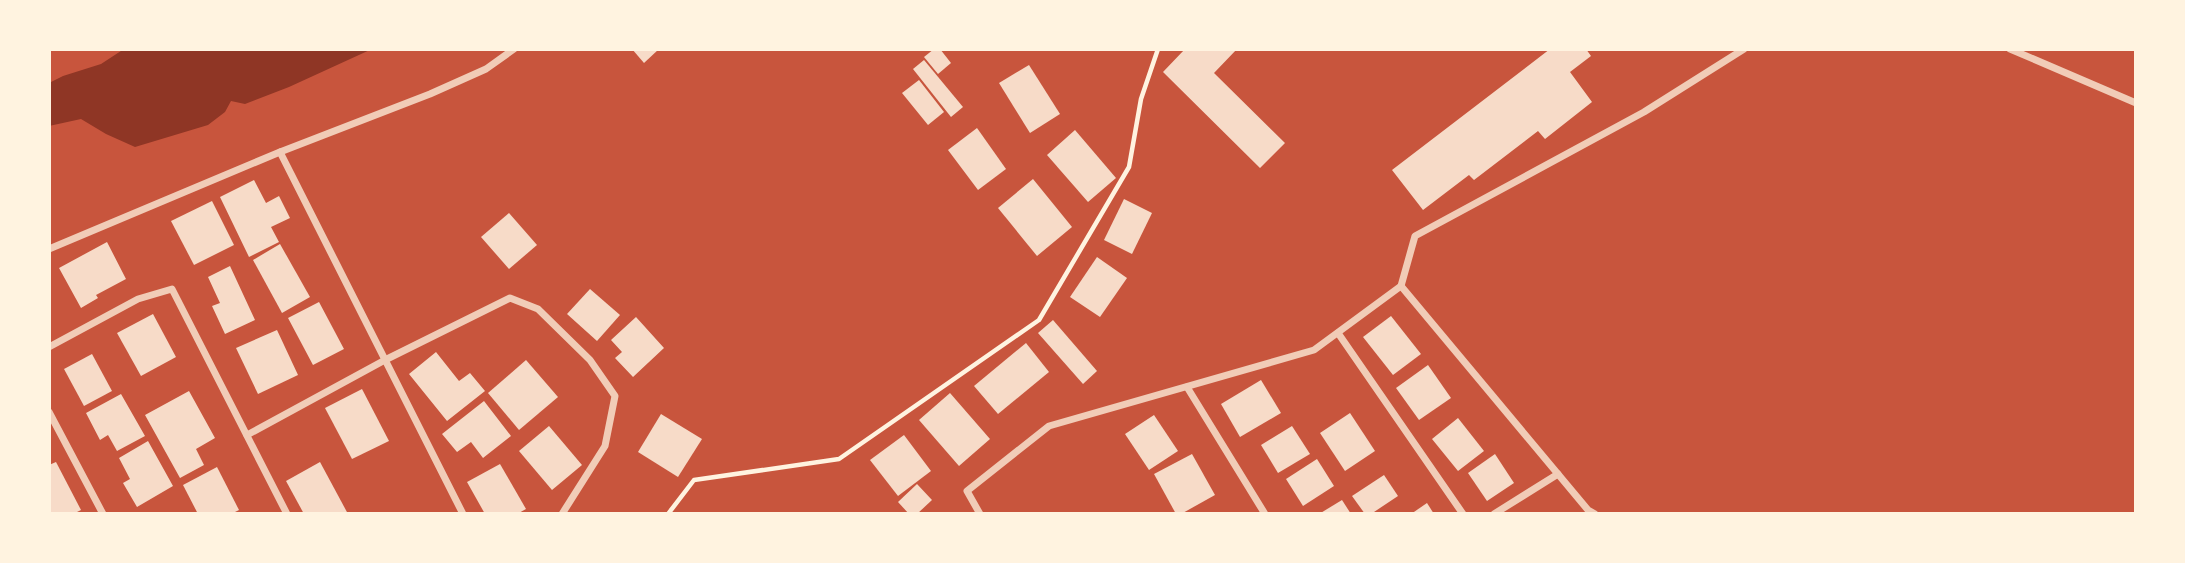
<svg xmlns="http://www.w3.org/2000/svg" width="2185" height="563" viewBox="0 0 2185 563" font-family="'Exo 2',sans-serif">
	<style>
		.water { fill: #8f3625 }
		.building { fill: #f7dbc8 }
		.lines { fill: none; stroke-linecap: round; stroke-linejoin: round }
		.path { stroke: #fff3e0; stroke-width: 4.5 }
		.minor { stroke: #f1ccb7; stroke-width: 7 }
	</style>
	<rect width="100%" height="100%" fill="#c8553d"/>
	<polygon class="water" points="124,49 372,49 289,87 245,104 231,101 225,112 208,125 135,147 106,134 81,119 49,126 49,83 63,76 101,64"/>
	<g class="building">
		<polygon points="632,49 659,49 644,63"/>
		<polygon points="934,49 940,49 951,63 938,74 924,57"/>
		<polygon points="1185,49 1237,49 1214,73 1285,143 1260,168 1163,72"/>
		<polygon points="1550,49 1586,49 1591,56 1570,72 1592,102 1545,139 1538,131 1474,180 1469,175 1423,210 1392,170"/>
		<polygon points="924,60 963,107 951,117 913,69"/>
		<polygon points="1029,65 1060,114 1030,133 999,83"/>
		<polygon points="919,80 944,112 928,125 902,93"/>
		<polygon points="977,128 1006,169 978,190 948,150"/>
		<polygon points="1075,130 1116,178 1088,202 1047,155"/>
		<polygon points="1033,179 1072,227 1037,256 998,208"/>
		<polygon points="254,180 266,203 279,196 290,218 271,227 279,242 249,257 220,197"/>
		<polygon points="1124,199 1152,213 1132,254 1104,240"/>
		<polygon points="212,201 234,245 194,265 171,221"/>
		<polygon points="509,213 537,245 509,269 481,237"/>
		<polygon points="107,242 126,279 96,295 98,298 81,308 59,268"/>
		<polygon points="280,244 310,297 282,313 253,260"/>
		<polygon points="1097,257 1127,278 1100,317 1070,297"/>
		<polygon points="230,266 255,320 225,334 212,306 220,303 208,277"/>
		<polygon points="590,289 620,315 597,341 567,314"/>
		<polygon points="319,302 344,349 313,365 288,318"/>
		<polygon points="153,314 176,357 141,376 117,333"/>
		<polygon points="1391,316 1421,354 1393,375 1363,337"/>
		<polygon points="636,317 664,348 633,377 615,358 622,352 611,340"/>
		<polygon points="1053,320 1097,371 1083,384 1038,333"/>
		<polygon points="277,330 298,375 258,394 236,348"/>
		<polygon points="1026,343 1049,372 998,414 974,386"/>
		<polygon points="436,352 459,381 470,373 485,391 447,421 409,374"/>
		<polygon points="92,354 112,391 84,406 64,369"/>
		<polygon points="526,360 558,397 519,430 488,393"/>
		<polygon points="1428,365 1451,398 1419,420 1396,388"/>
		<polygon points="1261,380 1281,413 1240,437 1221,404"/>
		<polygon points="362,389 389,441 352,459 325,408"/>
		<polygon points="189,391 215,438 196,449 204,465 180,478 145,415"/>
		<polygon points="950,393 990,439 959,466 919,420"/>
		<polygon points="121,394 145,436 117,451 108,435 100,440 86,413"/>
		<polygon points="484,401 511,436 483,458 471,442 457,452 442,434"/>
		<polygon points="1350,413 1375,451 1345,471 1320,433"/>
		<polygon points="661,414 702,439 678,477 638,452"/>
		<polygon points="1154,415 1178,451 1149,470 1125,434"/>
		<polygon points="1458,418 1484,451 1458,471 1432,439"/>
		<polygon points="549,426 582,465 552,490 519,451"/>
		<polygon points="1292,426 1310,454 1278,473 1261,445"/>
		<polygon points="904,435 931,471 898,496 870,460"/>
		<polygon points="148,441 173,486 137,507 123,483 130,479 119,458"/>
		<polygon points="1192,454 1215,495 1181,514 1176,514 1154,474"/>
		<polygon points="1495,454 1514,483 1487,501 1468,473"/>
		<polygon points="1317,459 1334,486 1303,506 1286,479"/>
		<polygon points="56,462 81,510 73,514 49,514 49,465"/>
		<polygon points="320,462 348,514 304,514 286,481"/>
		<polygon points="500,464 526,509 517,514 485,514 467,482"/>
		<polygon points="217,467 239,510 231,514 198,514 183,485"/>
		<polygon points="1384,475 1398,496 1371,514 1365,514 1352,496"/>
		<polygon points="917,484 932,500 917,514 909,514 898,502"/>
		<polygon points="1342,500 1351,514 1319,514"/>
		<polygon points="1427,503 1434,514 1411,514"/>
	</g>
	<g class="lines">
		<polyline class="path" points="668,514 694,480 839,459 1039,320 1129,167 1141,99 1158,49"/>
		<g class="minor">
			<polyline points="2010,49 2136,103"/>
			<polyline points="280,152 463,514"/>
			<polyline points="49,249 280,152 430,94 486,69 514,49"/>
			<polyline points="1401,286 1588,510 1595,514"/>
			<polyline points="1338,333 1463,514"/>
			<polyline points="49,347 138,299 172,289 287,514"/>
			<polyline points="1187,387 1265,514"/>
			<polyline points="49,412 103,514"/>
			<polyline points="247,435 385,360 510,298 538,309 590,360 615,396 605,446 562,514"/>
			<polyline points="980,514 967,491 1049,426 1314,350 1401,286 1415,236 1644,112 1744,49"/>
			<polyline points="1494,514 1558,474"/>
		</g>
	</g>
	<rect width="2185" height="563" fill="none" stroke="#fff3e0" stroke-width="102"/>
</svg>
